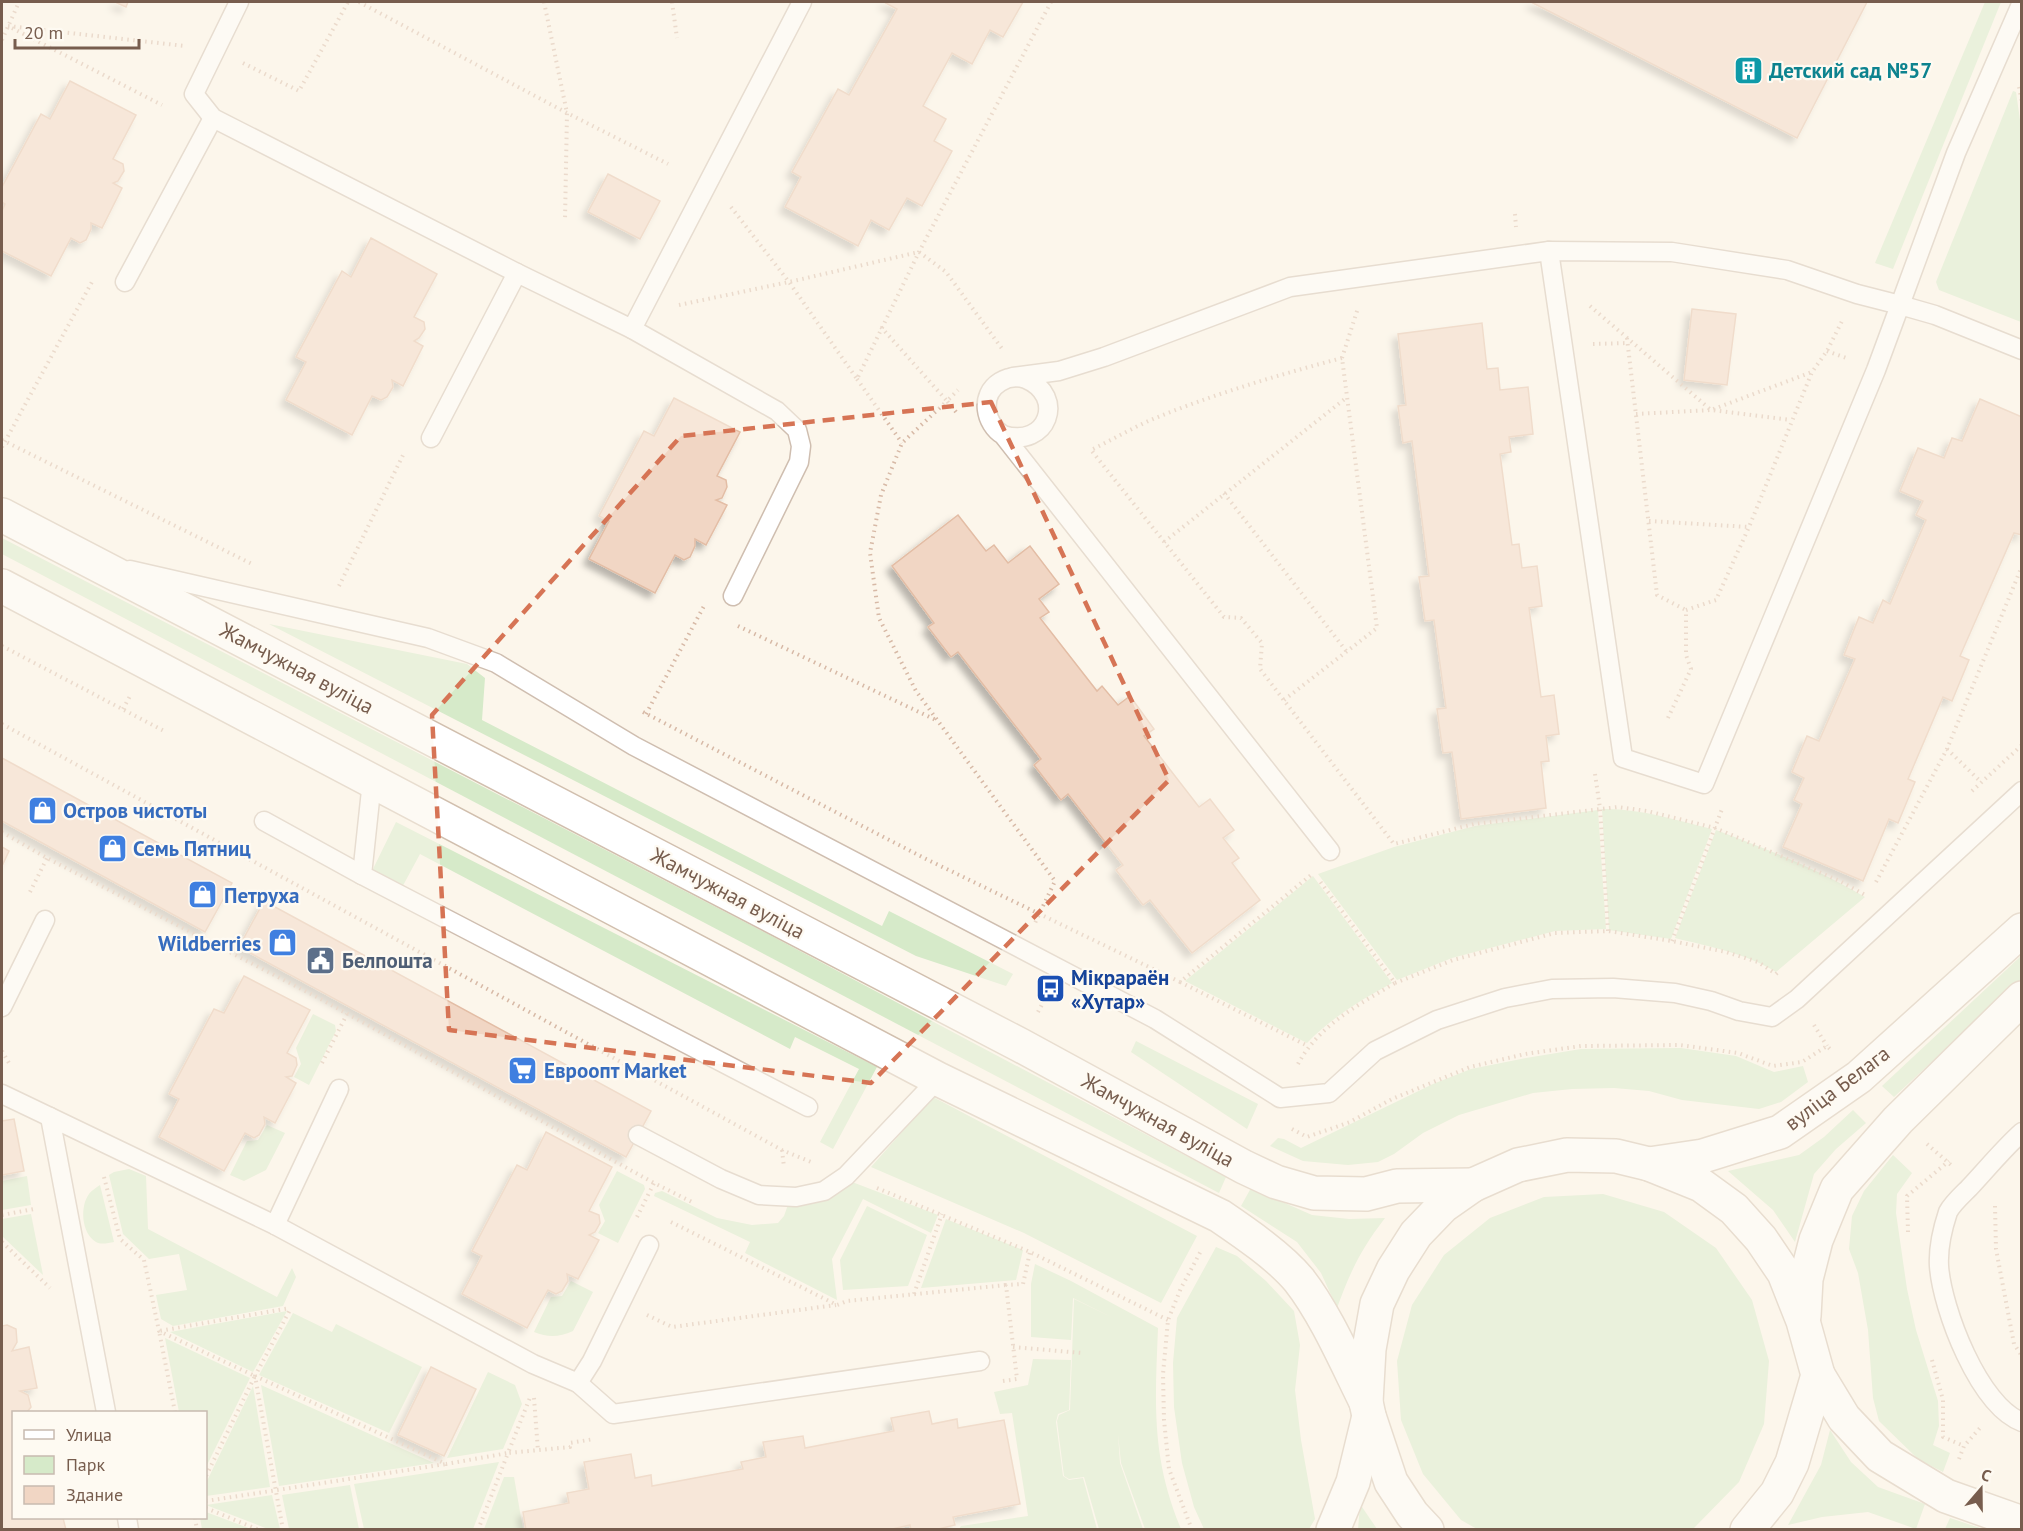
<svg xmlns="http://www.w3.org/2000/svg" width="2023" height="1531" viewBox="0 0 2023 1531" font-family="'PT Sans',sans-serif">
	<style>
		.green { fill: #d6eac9 }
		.building { fill: #f1d6c4; stroke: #e3bda5; stroke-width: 1.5; filter: url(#shadow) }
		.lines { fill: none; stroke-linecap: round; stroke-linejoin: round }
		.lane-casing { stroke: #cfbeb0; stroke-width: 21 }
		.secondary-casing { stroke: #d1bfae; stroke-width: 36 }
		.path { stroke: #d7b9a6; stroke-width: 4; stroke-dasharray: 1.5 4.5; stroke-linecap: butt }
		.lane { stroke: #fff; stroke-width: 18 }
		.secondary { stroke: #fff; stroke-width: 33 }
		.marked { fill: none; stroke: #d67455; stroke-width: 4.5; stroke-dasharray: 12 8; stroke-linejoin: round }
		.labels { text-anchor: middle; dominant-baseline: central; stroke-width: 4.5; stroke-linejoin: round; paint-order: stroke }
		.culture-label { font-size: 21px; font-weight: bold; fill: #0d838f; stroke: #fefaf2; text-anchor: start }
		.street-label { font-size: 21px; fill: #775d4e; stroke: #fefaf2 }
		.shop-label { font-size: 21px; font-weight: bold; fill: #366cbe; stroke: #fefaf2; text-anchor: start }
		.service-label { font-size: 21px; font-weight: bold; fill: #4e5e75; stroke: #fefaf2; text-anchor: start }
		.transit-label { font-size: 21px; font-weight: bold; fill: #164399; stroke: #fefaf2; text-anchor: start }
	</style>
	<defs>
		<filter id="shadow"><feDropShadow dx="-5.5" dy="5.5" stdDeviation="3" flood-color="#0004"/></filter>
	</defs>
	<rect width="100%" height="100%" fill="#fcf6eb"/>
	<g class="green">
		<polygon points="1985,2 2001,2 1893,269 1875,263"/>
		<polygon points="2013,91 2016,92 2022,134 2021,322 1939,290 1936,282"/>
		<polygon points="2,538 766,933 1226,1177 1219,1193 2,554"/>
		<polygon points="269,624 467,664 485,678 482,720 882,926 889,911 1013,974 1006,986 916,956"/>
		<path d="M1602 809C1639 808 1676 820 1712 829L1671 939 1609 930Z"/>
		<polygon points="1598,810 1606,929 1555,931 1452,958 1397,980 1318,874 1394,847 1475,826"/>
		<polygon points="396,822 877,1067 833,1149 820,1142 859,1069 795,1037 790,1049 420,854 399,893 373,875 373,869"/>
		<path d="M1716 830C1767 849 1818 869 1865 897L1776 972C1745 953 1711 947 1675 938Z"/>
		<path d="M1313 876 1392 983C1361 1000 1332 1017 1307 1043L1185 981Z"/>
		<polygon points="2021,956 2021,979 1894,1097 1882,1086"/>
		<polygon points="313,1014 335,1025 336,1031 309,1085 294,1077 301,1064 296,1048"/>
		<polygon points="1136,1041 1258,1104 1247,1129 1131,1052"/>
		<polygon points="1681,1048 1736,1056 1774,1072 1803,1066 1808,1082 1781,1102 1759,1109 1682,1100 1649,1091 1614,1088 1572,1089 1533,1093 1459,1115 1423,1133 1394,1154 1378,1162 1348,1165 1303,1161 1270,1146 1278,1138 1284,1139 1301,1148 1433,1084 1471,1069 1526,1058 1581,1049"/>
		<polygon points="933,1097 1197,1236 1161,1303 1024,1233 871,1167"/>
		<polygon points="1853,1110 1866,1123 1836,1149 1814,1174 1795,1242 1773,1210 1728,1171 1799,1155 1824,1137"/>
		<polygon points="267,1125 285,1133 266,1170 244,1181 230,1175 247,1141 258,1140"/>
		<polygon points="1893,1155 1912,1173 1897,1194 1896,1213 1907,1289 1916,1330 1938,1401 1939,1426 1933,1445 1950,1453 1943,1472 1918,1459 1879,1421 1873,1398 1868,1330 1858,1273 1849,1249 1852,1216 1864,1191"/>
		<polygon points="129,1169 146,1176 148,1229 277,1297 292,1268 296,1277 283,1306 173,1326 161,1319 156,1295 187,1290 179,1254 149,1259 123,1234 109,1175 114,1172"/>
		<polygon points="617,1171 644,1185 645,1189 618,1243 598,1233 605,1221 599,1205"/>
		<polygon points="27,1176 31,1205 2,1210 2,1181"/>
		<polygon points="847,1180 938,1215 931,1233 863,1199 832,1259 837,1300 745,1253 750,1242 654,1196 655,1193 662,1191 717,1218 752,1225 778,1223 784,1216 789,1202"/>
		<path d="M100 1185 114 1242C108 1243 101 1245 96 1242 81 1233 80 1206 89 1194 92 1190 96 1188 100 1185Z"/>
		<path d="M1251 1188 1312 1215 1349 1219 1385 1218C1361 1249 1350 1272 1337 1308L1321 1273 1297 1242 1241 1206Z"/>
		<polygon points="1603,1194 1664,1212 1716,1248 1752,1300 1769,1361 1764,1424 1739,1482 1693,1529 1477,1529 1461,1520 1423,1474 1401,1420 1397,1361 1412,1305 1444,1255 1490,1218 1544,1197"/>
		<polygon points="867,1206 927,1235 908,1286 843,1290 840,1260"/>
		<polygon points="31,1214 43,1275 2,1236 2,1219"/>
		<polygon points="946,1219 1023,1250 1016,1280 921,1288"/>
		<polygon points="1216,1247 1237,1256 1266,1281 1294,1311 1300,1345 1295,1390 1301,1440 1315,1519 1309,1529 1204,1529 1194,1507 1182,1463 1174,1407 1173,1363 1177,1318"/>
		<path d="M1035 1264 1071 1281 1158 1328C1155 1404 1151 1457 1181 1529H1145L1121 1463 1118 1434 1120 1463 1143 1529H1099L1084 1477 1069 1479 1064 1476 1057 1421 1059 1415 1070 1410 1074 1299 1111 1317 1073 1298 1071 1340 1031 1337V1284Z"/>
		<path d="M571 1281 593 1292 573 1331C559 1337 549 1338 534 1332L551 1297 562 1296Z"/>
		<polygon points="287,1311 253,1372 170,1332"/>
		<polygon points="293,1313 332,1332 336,1324 422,1367 389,1433 259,1375"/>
		<polygon points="165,1338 250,1378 206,1467 206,1412 179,1412"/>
		<polygon points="1033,1359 1071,1360 1069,1410 1058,1414 1056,1422 1063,1476 1069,1480 1083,1478 1097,1529 959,1529 961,1526 1028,1516 1012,1413 1000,1414 994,1392 1028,1385"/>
		<polygon points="488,1372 515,1385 522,1404 503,1449 447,1458"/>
		<polygon points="261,1385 434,1463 279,1486"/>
		<polygon points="253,1386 270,1487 206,1496 206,1483"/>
		<polygon points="1830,1430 1851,1462 1878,1487 1925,1504 1916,1529 1868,1512 1822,1517 1788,1525 1821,1465"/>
		<polygon points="499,1462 473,1529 364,1529 354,1484"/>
		<polygon points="504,1477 514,1477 523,1529 484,1529"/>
		<polygon points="350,1485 359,1529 289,1529 282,1495"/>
		<polygon points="272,1495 280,1529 268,1529 206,1505"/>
		<polygon points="1360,1504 1377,1529 1358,1530"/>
		<polygon points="206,1512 251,1529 202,1529 200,1518 206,1518"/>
		<polygon points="1950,1518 1983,1529 1945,1529"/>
	</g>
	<g class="building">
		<polygon points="115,2 128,2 126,7"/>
		<polygon points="884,2 1023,2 1003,37 990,30 972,64 952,53 923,106 946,119 934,141 952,151 922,206 907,198 889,230 871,220 858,246 785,207 801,177 792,172 838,89 849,95 897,9"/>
		<polygon points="1531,2 1867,2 1797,138"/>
		<polygon points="70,81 136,115 113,159 123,164 124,171 118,181 113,183 122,188 102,228 91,223 91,229 86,240 80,243 71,238 51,276 2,251 2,211 5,204 2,202 2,187 41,114 50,119"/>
		<polygon points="608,174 660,201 640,239 588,212"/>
		<polygon points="371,238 437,274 414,317 424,322 425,329 419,338 414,341 423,346 403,386 392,380 393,387 387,397 381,400 372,396 352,435 286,400 306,362 296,357 342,271 351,277"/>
		<polygon points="1692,309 1736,314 1727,385 1684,380"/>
		<polygon points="1482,323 1487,369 1498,368 1500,390 1528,387 1533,434 1509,437 1511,452 1500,454 1512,545 1519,544 1522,568 1537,566 1542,606 1529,608 1541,697 1554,695 1559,734 1546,736 1549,761 1541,762 1546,808 1461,819 1452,752 1443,753 1437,709 1446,708 1434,620 1425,621 1419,577 1429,576 1412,441 1403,443 1398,406 1406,405 1398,334"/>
		<polygon points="674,398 740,432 717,476 726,480 727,487 722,498 716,500 727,505 706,545 695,539 695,546 690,557 684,560 675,555 655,593 589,559 609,521 599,516 644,431 654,436"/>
		<polygon points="1980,399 2022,417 2022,535 2014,533 1960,656 1969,660 1952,701 1943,697 1908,779 1915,782 1898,823 1889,819 1863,881 1783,847 1802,804 1794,800 1804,778 1792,772 1807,736 1819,741 1855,659 1844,655 1859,617 1873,623 1883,600 1890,604 1926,520 1916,515 1923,501 1900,491 1918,448 1944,458 1952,438 1962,441"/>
		<polygon points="958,515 986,551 994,545 1008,563 1030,546 1059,584 1039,599 1049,612 1040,618 1097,691 1102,686 1118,705 1130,696 1154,729 1144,736 1199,807 1210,799 1234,830 1223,838 1239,858 1232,863 1260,900 1192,953 1150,900 1143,905 1116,870 1123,865 1068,794 1061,800 1034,765 1041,759 958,652 951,657 928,627 934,623 892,566"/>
		<polygon points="2,758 232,883 205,932 2,821"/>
		<polygon points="2,847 9,851 2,866"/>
		<polygon points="264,901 651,1111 626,1157 239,947"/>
		<polygon points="244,976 310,1010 287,1053 296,1058 297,1065 292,1076 286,1077 296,1083 275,1123 264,1117 265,1124 259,1135 254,1138 245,1133 224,1171 159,1137 179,1099 169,1094 214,1009 224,1013"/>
		<polygon points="14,1119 24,1171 2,1175 2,1121"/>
		<polygon points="546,1132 612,1167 589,1211 599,1215 600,1223 595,1232 589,1235 599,1240 578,1279 567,1274 568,1281 562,1291 556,1294 548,1290 527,1328 462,1294 482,1256 472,1251 517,1165 527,1170"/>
		<polygon points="7,1325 16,1329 17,1342 12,1351 29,1347 37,1388 20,1391 28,1395 31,1407 27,1412 14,1412 14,1518 63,1518 66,1530 2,1530 2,1326"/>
		<polygon points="431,1367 476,1389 444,1456 398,1435"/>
		<polygon points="929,1411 932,1424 957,1419 958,1428 1004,1420 1020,1504 953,1517 955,1525 934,1530 911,1530 910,1525 888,1530 526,1530 523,1512 569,1503 567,1493 589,1489 584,1462 631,1454 635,1478 651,1475 652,1486 743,1469 741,1462 766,1457 763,1442 803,1436 805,1448 894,1431 891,1418"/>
	</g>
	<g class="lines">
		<defs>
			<g id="lane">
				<polyline points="239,2 194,94 213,118 517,273 632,329 802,2"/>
				<polyline points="1549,251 1623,758 1704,784 1876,370 1900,305 1935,315 2022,350"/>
				<polyline points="125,282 213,118"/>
				<polyline points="632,329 777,411 797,430 801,446 799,462 733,596"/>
				<polyline points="1013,377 1059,371 1104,357 1290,287 1549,251 1672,252 1787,270 1857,294 1900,305 1956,153 2022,2"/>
				<path d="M1003 435C1048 449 1066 396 1026 379 1017 376 1008 377 1000 382 979 395 985 424 1003 435L1330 851"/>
				<polyline points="431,438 517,273"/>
				<polyline points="130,570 428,638 496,663 634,746 1155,1019 1280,1098 1329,1093 1375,1051 1437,1020 1505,998 1552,989 1613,988 1675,993 1711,1001 1739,1011 1772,1017 1797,999 2022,791"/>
				<polyline points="372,781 362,875 808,1107"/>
				<polyline points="264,821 362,875"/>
				<polyline points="2,1007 45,920"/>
				<polyline points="2,1094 50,1117"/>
				<path d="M2022 1132C2003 1149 1986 1170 1969 1188 1962 1195 1952 1204 1948 1212 1942 1230 1938 1248 1939 1266 1942 1309 1979 1406 2022 1422"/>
				<polyline points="638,1135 721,1179 759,1195 796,1197 824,1191 846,1176 938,1079"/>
				<polyline points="275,1225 339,1089"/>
				<polyline points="578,1383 613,1414 980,1361"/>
				<polyline points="106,1412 50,1117 275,1225 533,1364 578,1383 592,1361 649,1245"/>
				<polyline points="127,1518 129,1530"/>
			</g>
			<g id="secondary">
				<polyline points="2,515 1020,1045 1244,1167 1276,1182 1314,1193 1366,1194 1397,1186 1473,1185"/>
				<path d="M2 586 938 1079 1220 1216C1245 1233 1280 1257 1299 1280 1325 1313 1347 1364 1366 1402"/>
				<polyline points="1649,1164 1703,1156 1780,1132 1859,1077 2022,930"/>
				<polyline points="1804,1316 1806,1279 1816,1240 1837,1189 1898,1120 2022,998"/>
				<polyline points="1818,1375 1844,1418 1880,1456 1946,1496 2022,1523"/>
				<polyline points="1333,1530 1353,1482 1369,1416"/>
				<polyline points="1427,1530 1412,1514 1391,1482 1369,1416 1366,1402 1369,1349 1377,1304 1393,1270 1416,1234 1443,1206 1473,1185 1518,1165 1567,1155 1616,1156 1649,1164 1701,1185 1734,1209 1761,1239 1784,1273 1803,1321 1818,1375 1792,1463 1777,1493 1747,1530"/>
			</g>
		</defs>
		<use href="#lane" class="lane-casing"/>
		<use href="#secondary" class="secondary-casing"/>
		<g class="path">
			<polyline points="359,2 567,113 668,164"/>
			<polyline points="544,2 567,113 565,220"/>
			<polyline points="672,2 677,38"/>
			<polyline points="8,26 185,46"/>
			<polyline points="12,28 162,105"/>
			<polyline points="2,40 19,2"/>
			<polyline points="243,63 299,91 348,2"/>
			<polyline points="2019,87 2022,102"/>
			<polyline points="731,207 789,282 857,379 919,252 1051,2"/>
			<polyline points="1515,214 1516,227"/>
			<polyline points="679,305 789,282 919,252 946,272 1003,350"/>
			<polyline points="1590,306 1711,410 1812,372"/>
			<polyline points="881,327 947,401 958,390"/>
			<polyline points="1627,338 1657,595 1686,610"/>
			<polyline points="1593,344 1628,343"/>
			<polyline points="1827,351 1849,359"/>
			<polyline points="1342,358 1358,308"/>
			<polyline points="857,379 902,443"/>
			<polyline points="956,412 947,401 902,443 881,495 870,553 879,618 916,691 1055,881 1035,923"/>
			<polyline points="1636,414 1711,410 1791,420"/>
			<polyline points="2,440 254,565"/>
			<polyline points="2,447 93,280"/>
			<polyline points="1224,493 1347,652"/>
			<polyline points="1649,521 1749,527"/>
			<polyline points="1164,542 1346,398"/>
			<polyline points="339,586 404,453"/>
			<polyline points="738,626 938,721"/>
			<polyline points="2,646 164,731"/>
			<path d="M1284 700 1377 628 1342 358C1278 375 1214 394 1153 419 1132 428 1112 440 1091 450L1224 617 1241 618 1262 643 1260 669 1394 844 1474 824 1618 807 1647 811 1715 828 1840 881 1865 895"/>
			<polyline points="123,709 130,696"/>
			<polyline points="643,712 924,858 1180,982 1311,875"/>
			<polyline points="646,714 704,606"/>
			<polyline points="1668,718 1691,669 1686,655 1686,610 1716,600 1749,527 1812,372 1827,351 1842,321"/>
			<polyline points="2,724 782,1150 811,1162"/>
			<polyline points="1947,749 1981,782"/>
			<polyline points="1595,774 1600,808 1608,931"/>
			<polyline points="1972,791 2022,745"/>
			<polyline points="2,832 47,858 317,997 654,1183"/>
			<polyline points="1876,882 1947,749 2022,566"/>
			<polyline points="30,892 47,858"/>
			<polyline points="1672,941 1722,809"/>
			<polyline points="1180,982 1308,1046"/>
			<polyline points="1395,983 1453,960 1555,933 1608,931 1672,941 1726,952 1758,962 1776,974 1778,972"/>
			<polyline points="1038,1012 1047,995"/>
			<polyline points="1814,1025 1827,1046"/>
			<polyline points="2,1051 9,1063"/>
			<polyline points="322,1063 347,1014"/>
			<path d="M1298 1064C1319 1025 1358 1005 1395 983L1319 880"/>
			<polyline points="1292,1129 1307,1137 1350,1122 1392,1099 1470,1067 1525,1054 1581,1046 1680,1045 1738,1053 1773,1066 1802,1062 1827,1046 1832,1051"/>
			<polyline points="1927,1144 1951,1165"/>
			<polyline points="782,1150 784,1167"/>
			<polyline points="104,1177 120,1239 144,1260 159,1331 255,1376 206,1476"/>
			<polyline points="877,1188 1030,1252 1168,1320"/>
			<polyline points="1995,1206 1996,1249 2014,1344 2022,1356"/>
			<polyline points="2,1215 34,1209"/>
			<polyline points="637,1217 654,1183 692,1202"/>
			<polyline points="671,1222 837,1305 847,1301 1006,1285"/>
			<polyline points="1908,1232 1907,1196 1949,1161"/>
			<polyline points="2,1242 50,1288"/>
			<polyline points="914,1294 942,1214"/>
			<polyline points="647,1315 672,1327 836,1305"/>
			<polyline points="1013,1347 1082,1353"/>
			<polyline points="1932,1360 1943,1400 1943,1437 1964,1446"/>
			<polyline points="255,1376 446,1464 508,1453 531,1395"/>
			<polyline points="1003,1381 1017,1379 1006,1285 1023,1284 1030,1252"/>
			<polyline points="534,1398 538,1451"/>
			<polyline points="175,1412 159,1331 290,1308"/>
			<polyline points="1959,1459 1964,1446 1980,1428"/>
			<polyline points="206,1501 446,1464"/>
			<polyline points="206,1508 259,1530"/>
			<polyline points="195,1518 197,1530"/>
			<polyline points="283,1530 255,1376 291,1308"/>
			<polyline points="478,1530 508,1453 570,1447 570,1443 594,1439"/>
			<polyline points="1192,1530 1169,1469 1164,1420 1163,1374 1168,1320 1181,1288 1202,1249"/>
		</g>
		<use href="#lane" class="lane"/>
		<use href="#secondary" class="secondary"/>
	</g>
	<path d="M0 0H2023V1531H0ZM991 402 1169 780 871 1083 449 1030 432 715 681 436Z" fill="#fcf6eb" fill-opacity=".55" fill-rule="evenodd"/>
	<path class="marked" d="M991 402 1169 780 871 1083 449 1030 432 715 681 436Z"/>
	<defs>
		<symbol id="building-square" viewBox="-11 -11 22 22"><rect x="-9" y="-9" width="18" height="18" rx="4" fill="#0f9aa8" stroke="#fefaf2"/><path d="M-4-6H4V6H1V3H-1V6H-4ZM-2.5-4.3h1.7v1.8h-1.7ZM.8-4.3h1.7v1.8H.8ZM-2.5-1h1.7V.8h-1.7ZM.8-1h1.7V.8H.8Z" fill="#fff"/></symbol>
		<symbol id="shop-square" viewBox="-11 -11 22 22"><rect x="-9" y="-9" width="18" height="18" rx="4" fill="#3f7fe0" stroke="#fefaf2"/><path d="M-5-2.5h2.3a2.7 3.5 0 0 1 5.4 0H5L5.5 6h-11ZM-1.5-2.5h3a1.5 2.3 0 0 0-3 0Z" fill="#fff"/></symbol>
		<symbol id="civic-square" viewBox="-11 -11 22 22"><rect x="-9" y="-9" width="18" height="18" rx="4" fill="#5c6f8a" stroke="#fefaf2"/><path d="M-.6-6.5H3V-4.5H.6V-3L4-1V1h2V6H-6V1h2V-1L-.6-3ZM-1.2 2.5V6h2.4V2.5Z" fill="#fff"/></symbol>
		<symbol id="bus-square" viewBox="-11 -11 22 22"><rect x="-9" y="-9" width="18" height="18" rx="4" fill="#1a4fb4" stroke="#fefaf2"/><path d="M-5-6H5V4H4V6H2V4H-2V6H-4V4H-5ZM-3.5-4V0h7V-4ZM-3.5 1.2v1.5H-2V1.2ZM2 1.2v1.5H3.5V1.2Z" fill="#fff"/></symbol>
		<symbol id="supermarket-square" viewBox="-11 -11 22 22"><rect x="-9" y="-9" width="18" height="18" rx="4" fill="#3f7fe0" stroke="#fefaf2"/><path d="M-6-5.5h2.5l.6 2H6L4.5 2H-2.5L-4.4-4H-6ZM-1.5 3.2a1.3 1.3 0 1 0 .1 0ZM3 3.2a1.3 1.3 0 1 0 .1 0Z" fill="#fff"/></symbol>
	</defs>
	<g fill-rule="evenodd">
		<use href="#building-square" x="1732" y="54" width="33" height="33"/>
		<use href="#shop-square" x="26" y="794" width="33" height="33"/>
		<use href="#shop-square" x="96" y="832" width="33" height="33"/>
		<use href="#shop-square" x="186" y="878" width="33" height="33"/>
		<use href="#shop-square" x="266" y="926" width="33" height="33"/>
		<use href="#civic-square" x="304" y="944" width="33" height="33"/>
		<use href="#bus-square" x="1034" y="972" width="33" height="33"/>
		<use href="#supermarket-square" x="506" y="1054" width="33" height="33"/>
	</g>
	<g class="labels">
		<g class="culture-label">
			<text x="1769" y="70">Детский сад №57</text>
		</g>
		<g class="street-label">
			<text transform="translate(297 668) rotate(28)">Жамчужная вуліца</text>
			<text transform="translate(728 893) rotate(28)">Жамчужная вуліца</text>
			<text transform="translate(1837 1088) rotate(-37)">вуліца Белага</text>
			<text transform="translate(1158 1120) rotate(29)">Жамчужная вуліца</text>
		</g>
		<g class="shop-label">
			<text x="63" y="810">Остров чистоты</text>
			<text x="133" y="848">Семь Пятниц</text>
			<text x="224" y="895">Петруха</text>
			<text x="261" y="943" text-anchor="end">Wildberries</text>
			<text x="544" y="1070">Евроопт Market</text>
		</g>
		<g class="service-label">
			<text x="342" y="960">Белпошта</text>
		</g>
		<g class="transit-label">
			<text x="1071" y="977">Мікрараён<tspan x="1071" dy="24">«Хутар»</tspan></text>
		</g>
	</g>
	<rect width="2023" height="1531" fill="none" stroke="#775d4e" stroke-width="6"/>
	<rect x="12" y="1411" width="195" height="108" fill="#fefaf2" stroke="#c8bbb0" stroke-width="1.5"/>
	<rect x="24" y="1430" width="30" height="9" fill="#ffffff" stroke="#c8bbb0" stroke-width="1.5"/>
	<text x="66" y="1441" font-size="18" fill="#775d4e">Улица</text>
	<rect x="24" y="1456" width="30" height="18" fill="#d6eac9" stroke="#c8bbb0" stroke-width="1.5"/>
	<text x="66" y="1471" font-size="18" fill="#775d4e">Парк</text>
	<rect x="24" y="1486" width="30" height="18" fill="#f1d6c4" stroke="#c8bbb0" stroke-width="1.5"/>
	<text x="66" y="1501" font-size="18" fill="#775d4e">Здание</text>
	<g transform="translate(1981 1489) rotate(20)" stroke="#fefaf2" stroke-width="4.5" paint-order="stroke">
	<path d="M0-4.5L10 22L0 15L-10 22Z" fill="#775d4e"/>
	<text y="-9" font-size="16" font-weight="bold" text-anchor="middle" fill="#775d4e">С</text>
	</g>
	<path d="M15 39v9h124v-9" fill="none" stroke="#775d4e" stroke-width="3"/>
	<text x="24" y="39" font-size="18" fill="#775d4e" stroke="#fefaf2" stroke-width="4.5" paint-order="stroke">20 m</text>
</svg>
